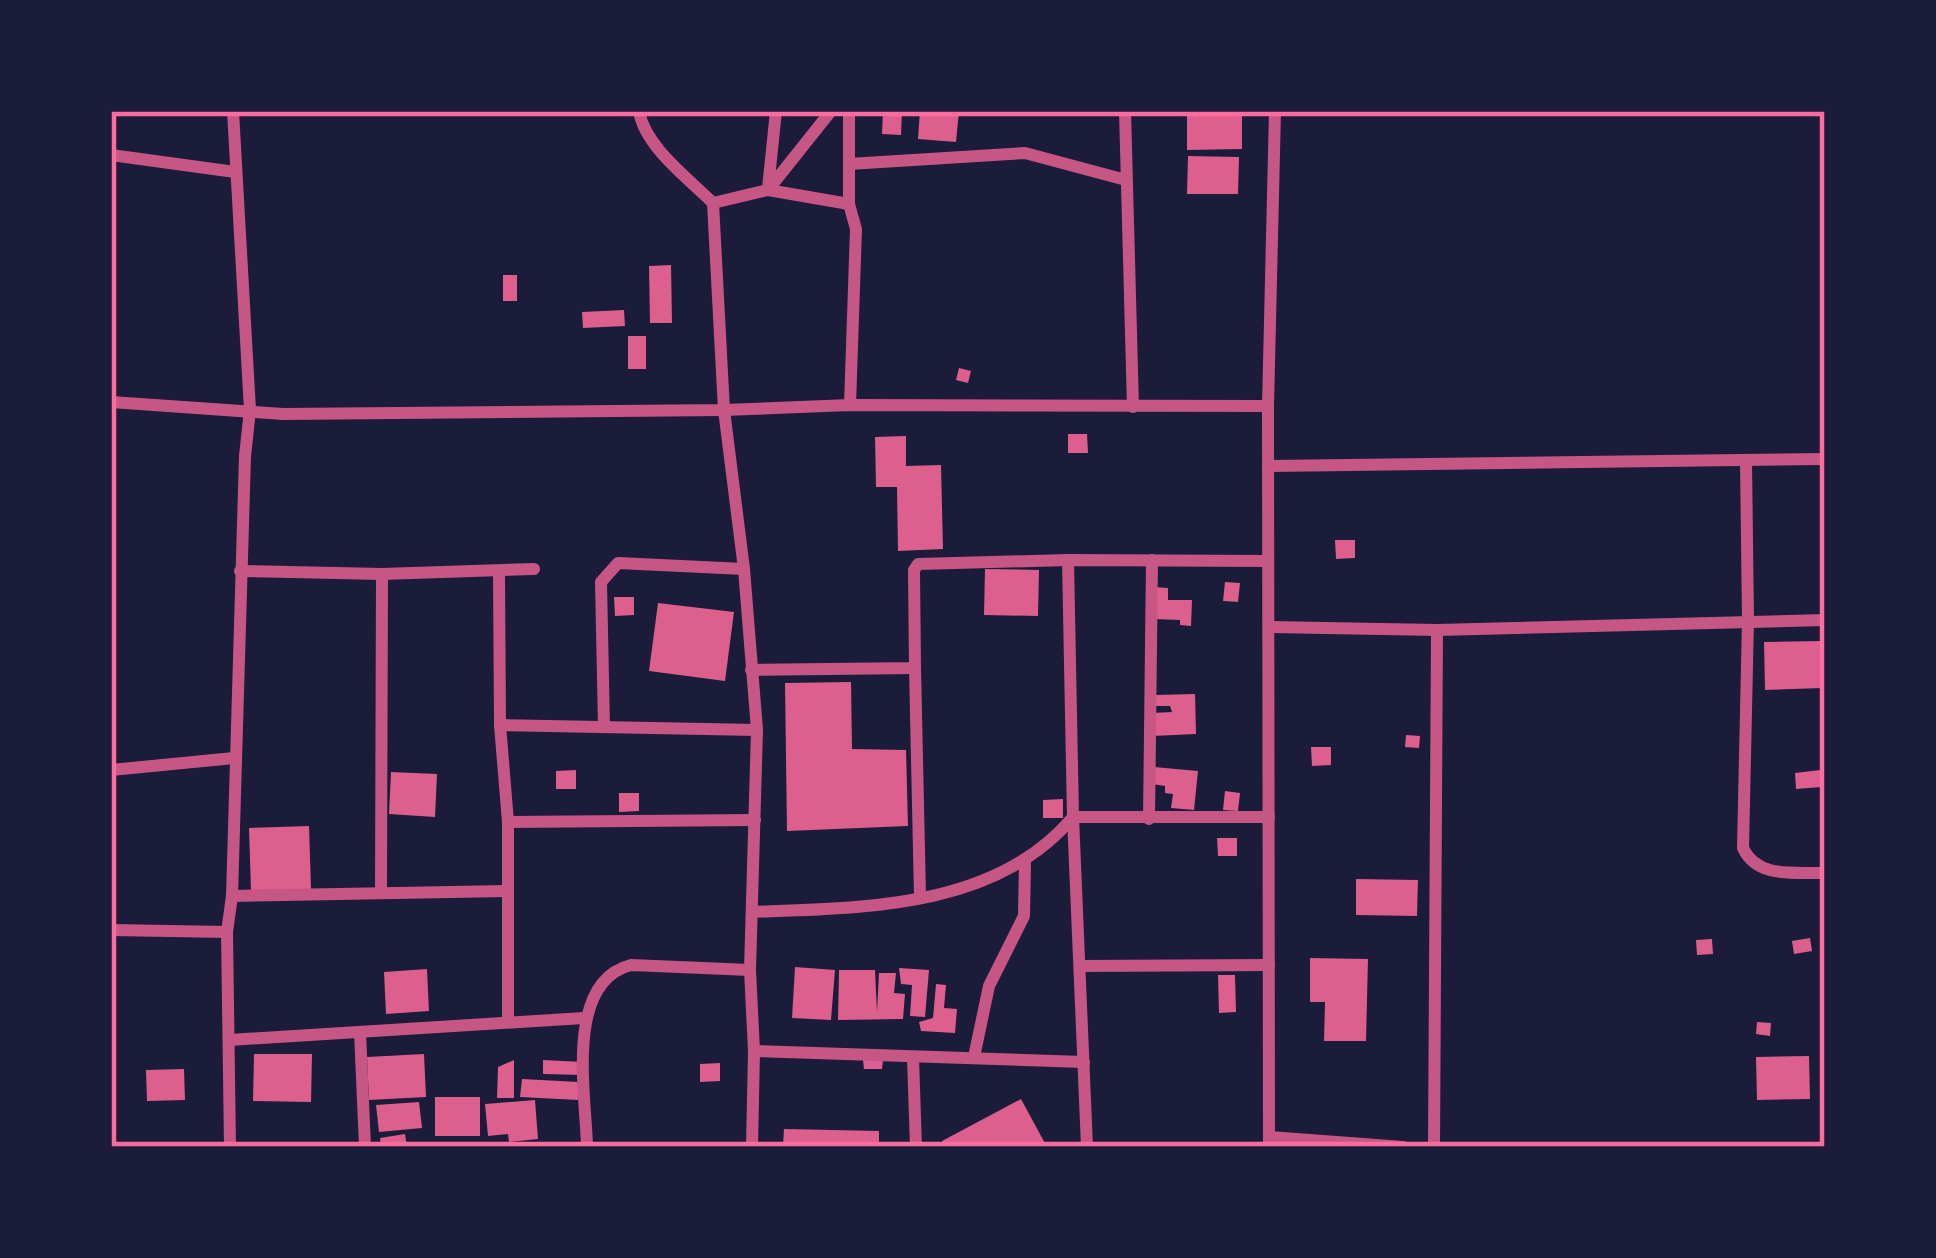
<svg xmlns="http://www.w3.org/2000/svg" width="1936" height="1258" viewBox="0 0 1936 1258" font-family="'Alegreya Sans',sans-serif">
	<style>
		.building { fill: #dd5f8e }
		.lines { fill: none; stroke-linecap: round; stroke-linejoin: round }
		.minor { stroke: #c65784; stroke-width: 12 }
		.neatline { fill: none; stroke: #ff6b9d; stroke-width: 4.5 }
	</style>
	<rect width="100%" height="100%" fill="#1b1b3a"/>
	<g class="building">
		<polygon points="883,111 902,111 901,135 882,134"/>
		<polygon points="920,111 959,111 956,142 918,139"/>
		<polygon points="1187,111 1242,111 1242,149 1187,150"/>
		<polygon points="1188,156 1239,157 1238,194 1187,194"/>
		<polygon points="671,265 672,323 650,323 649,266"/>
		<rect x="503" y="275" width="14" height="26"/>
		<polygon points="624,310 625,326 583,328 582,312"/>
		<rect x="628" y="336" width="18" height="33"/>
		<polygon points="959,368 971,371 968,383 956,380"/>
		<polygon points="1068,434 1087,434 1088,453 1068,453"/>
		<polygon points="906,436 906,466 941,465 943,549 898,551 897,487 876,487 875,437"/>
		<polygon points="1335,540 1355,540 1355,558 1336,559"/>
		<polygon points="985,569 1039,570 1038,616 984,615"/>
		<polygon points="1225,582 1240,583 1238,602 1223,601"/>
		<polygon points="1155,587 1168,588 1168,600 1192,600 1191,626 1180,625 1180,620 1154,619"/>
		<polygon points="614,597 634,597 634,615 615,616"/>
		<polygon points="658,603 734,612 725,681 649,671"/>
		<polygon points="1822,641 1823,688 1765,690 1764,642"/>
		<polygon points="851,682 852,749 906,750 908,826 787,831 785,683"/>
		<polygon points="1195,694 1196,734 1152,736 1152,713 1172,712 1170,706 1155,706 1154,695"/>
		<polygon points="1406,735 1420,736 1419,748 1405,747"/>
		<polygon points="1311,747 1331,747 1331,765 1312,766"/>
		<polygon points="1154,767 1198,771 1194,810 1171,808 1173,794 1165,793 1165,786 1152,784"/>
		<polygon points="576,770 576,789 556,789 556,771"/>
		<polygon points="1820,770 1821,787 1796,789 1795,773"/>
		<polygon points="391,772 437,774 435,817 389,814"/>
		<polygon points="1225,791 1240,793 1238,811 1223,810"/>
		<polygon points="619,793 639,793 639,811 619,812"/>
		<polygon points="1063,799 1063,818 1043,818 1043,800"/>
		<polygon points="309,826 311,890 251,892 249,828"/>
		<polygon points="1217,838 1237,838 1237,856 1218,856"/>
		<polygon points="1356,879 1418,880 1417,916 1356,915"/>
		<polygon points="1810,938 1812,951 1794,954 1792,941"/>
		<polygon points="1712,939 1713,954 1697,955 1696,940"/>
		<polygon points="1310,958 1368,959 1366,1041 1324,1041 1325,1002 1310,1002"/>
		<polygon points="795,967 835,970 831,1020 792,1018"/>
		<polygon points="899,968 929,970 925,1017 910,1016 912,985 901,984"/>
		<polygon points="427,969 429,1011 386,1014 384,972"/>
		<polygon points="839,970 875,970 877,1012 879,973 896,973 894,993 905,994 903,1019 838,1020"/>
		<polygon points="1218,975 1235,975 1236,1012 1219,1013"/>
		<polygon points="936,984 946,985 944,1008 957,1009 955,1033 921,1031 919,1022 933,1018"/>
		<polygon points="1757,1022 1771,1023 1770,1036 1756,1034"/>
		<polygon points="254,1054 312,1054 311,1102 253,1101"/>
		<polygon points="424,1054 426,1097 369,1100 367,1057"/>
		<polygon points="1809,1056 1810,1099 1757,1100 1756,1057"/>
		<polygon points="514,1060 514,1098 497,1098 498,1067"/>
		<polygon points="543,1060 583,1062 582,1075 543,1074"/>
		<polygon points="863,1060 883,1060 882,1069 864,1069"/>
		<polygon points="720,1063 720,1081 700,1082 700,1064"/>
		<polygon points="184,1069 185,1100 147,1101 146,1070"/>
		<polygon points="522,1079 579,1082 578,1100 520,1097"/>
		<rect x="435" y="1097" width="45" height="39"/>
		<polygon points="1021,1099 1047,1147 945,1147 942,1141"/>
		<polygon points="535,1100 538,1139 509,1142 508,1134 488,1136 485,1104"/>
		<polygon points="419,1102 422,1128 379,1132 376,1105"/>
		<polygon points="784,1129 879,1131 879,1147 783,1147"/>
		<polygon points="405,1134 407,1147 381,1147 380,1138"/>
	</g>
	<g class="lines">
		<g class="minor">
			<path d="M639 111C645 147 688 178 713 203L724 410 744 569 757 730 750 970 754 1051 752 1147"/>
			<polyline points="849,111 849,204"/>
			<polyline points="1125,111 1133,407"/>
			<polyline points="111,155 235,172"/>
			<polyline points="849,164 1025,153 1126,180"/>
			<polyline points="768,188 776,111"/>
			<polyline points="768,190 831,111"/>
			<polyline points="713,203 768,190 849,204 856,229 850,405"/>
			<polyline points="111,402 283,414 724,410 850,405 1268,406"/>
			<path d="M1746 461 1748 620 1743 848C1757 879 1796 872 1825 873"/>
			<polyline points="1268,466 1825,459"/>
			<polyline points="240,571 382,574 534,569"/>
			<polyline points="499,573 500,725 508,822 508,1022"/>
			<polyline points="1269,627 1437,630 1825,620"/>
			<polyline points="915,668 920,896"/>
			<polyline points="751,670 915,668 914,570 918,564 1068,560"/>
			<polyline points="500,725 757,730"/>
			<polyline points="604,727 601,582 618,563 744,569"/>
			<polyline points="111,770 234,758"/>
			<polyline points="1149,819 1152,560"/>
			<polyline points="508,822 755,820"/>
			<polyline points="381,893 382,574"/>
			<polyline points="232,896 508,891"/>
			<path d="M752 912C863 908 996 909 1073 817H1269"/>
			<polyline points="111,930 227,932"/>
			<polyline points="1080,966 1269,965"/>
			<polyline points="360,1032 365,1147"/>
			<polyline points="229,1040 584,1018"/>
			<polyline points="754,1051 1084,1062"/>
			<polyline points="974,1057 989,986 1024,916 1025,861"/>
			<polyline points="913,1058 916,1147"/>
			<polyline points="1269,1137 1403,1147"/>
			<polyline points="230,1147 227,932 232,896 245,456 250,410 233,111"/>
			<path d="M587 1147C586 1095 564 982 631 965L750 970"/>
			<polyline points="1087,1147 1073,817 1068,560 1268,561"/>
			<polyline points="1269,1147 1268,406 1275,111"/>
			<polyline points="1434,1147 1437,630"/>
		</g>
	</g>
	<rect width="1936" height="1258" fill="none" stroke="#1b1b3a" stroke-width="228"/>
	<rect x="114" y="114" width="1708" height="1030" class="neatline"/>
</svg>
